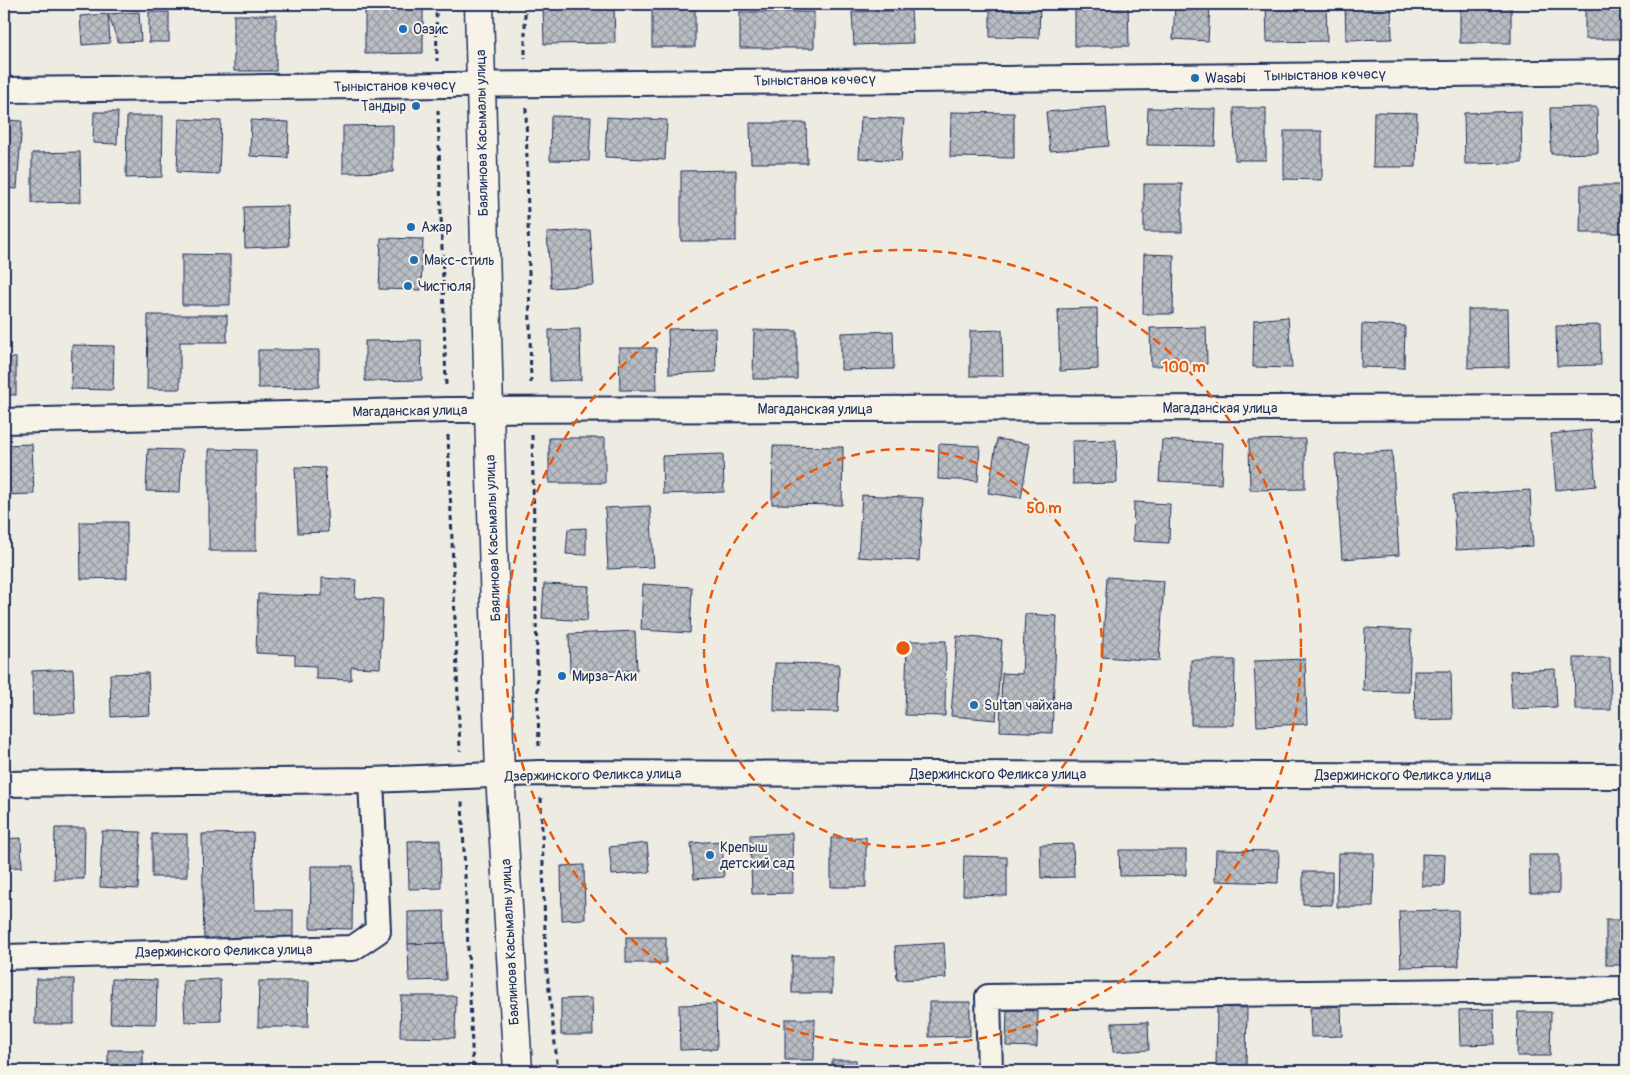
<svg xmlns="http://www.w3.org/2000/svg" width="1630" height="1075" viewBox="0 0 1630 1075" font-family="Pangolin,sans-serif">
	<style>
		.building { fill: url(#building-cross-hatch); stroke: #1b2f5e }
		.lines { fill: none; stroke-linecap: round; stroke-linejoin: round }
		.street-casing { stroke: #1b2f5e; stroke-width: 28 }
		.secondary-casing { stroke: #1b2f5e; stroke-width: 31 }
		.path { stroke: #1b2f5e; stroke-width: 3; stroke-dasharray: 5 4; stroke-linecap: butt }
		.street { stroke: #f7f3e8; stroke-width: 24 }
		.secondary { stroke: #f7f3e8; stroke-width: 28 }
		.ring { fill: none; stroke: #e8590c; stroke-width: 2.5; stroke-dasharray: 9 6 }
		.poi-dot { fill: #1f6fb2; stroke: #f7f3e8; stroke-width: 2 }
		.labels { text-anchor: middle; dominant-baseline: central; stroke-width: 4; stroke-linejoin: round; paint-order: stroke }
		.poi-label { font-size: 14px; fill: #1b2f5e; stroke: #f7f3e8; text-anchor: start }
		.street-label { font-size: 14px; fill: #1b2f5e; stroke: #f7f3e8 }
		.centre { fill: #e8590c; stroke: #f7f3e8; stroke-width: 2.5 }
		.ring-label { font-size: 15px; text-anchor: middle; font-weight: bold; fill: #e8590c; stroke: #f7f3e8; stroke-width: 4; stroke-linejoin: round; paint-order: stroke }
	</style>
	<defs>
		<pattern id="building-cross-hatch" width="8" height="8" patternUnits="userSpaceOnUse" patternTransform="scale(1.25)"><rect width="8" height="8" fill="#babdc2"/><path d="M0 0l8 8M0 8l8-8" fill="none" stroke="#969aa1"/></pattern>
	</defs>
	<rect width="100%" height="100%" fill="#eeebe2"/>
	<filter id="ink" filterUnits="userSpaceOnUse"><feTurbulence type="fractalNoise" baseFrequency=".02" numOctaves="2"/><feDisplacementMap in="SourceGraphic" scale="10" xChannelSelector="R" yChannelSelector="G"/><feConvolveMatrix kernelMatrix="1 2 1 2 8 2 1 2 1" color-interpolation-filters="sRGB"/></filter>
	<g filter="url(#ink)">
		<g class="building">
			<polygon points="365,4 423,4 423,53 365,54"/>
			<polygon points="543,4 614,4 615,43 544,44"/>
			<rect x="652" y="4" width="43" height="43"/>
			<polygon points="990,4 1040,4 1039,38 990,37"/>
			<polygon points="1075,4 1128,4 1129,46 1075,46"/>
			<polygon points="1175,4 1210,4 1208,41 1173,39"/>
			<polygon points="1266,4 1326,4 1327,41 1267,42"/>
			<polygon points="1345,4 1391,4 1392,39 1346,40"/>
			<rect x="1585" y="4" width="41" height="35"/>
			<rect x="1460" y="5" width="51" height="38"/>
			<polygon points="911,10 913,43 854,45 852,12"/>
			<polygon points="139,12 141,41 118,42 108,14"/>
			<rect x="149" y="12" width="20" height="30"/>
			<rect x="740" y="12" width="74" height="36"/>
			<polygon points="108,14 110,43 82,45 80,16"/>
			<rect x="234" y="15" width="42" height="56"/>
			<polygon points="1106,107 1109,146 1050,151 1046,112"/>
			<polygon points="1597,107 1598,153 1551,154 1550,108"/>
			<polygon points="1148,108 1216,109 1215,146 1147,145"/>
			<polygon points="1234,108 1266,108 1266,160 1235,160"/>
			<polygon points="1521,111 1522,163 1465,164 1464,113"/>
			<polygon points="94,112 118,112 117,144 93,143"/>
			<polygon points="951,112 1014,113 1014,158 950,157"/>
			<polygon points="1374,112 1417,113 1416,167 1373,167"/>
			<polygon points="127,116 163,116 162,177 126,178"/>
			<polygon points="551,116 591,117 589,161 550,160"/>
			<polygon points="607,117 667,120 665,160 605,157"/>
			<polygon points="861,117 904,119 901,161 859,158"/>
			<polygon points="179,119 221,121 219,174 177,172"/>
			<polygon points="4,120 22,121 17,189 4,188"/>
			<polygon points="251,120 289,122 288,158 250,156"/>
			<polygon points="750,123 806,123 807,163 751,163"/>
			<polygon points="393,125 393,172 343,173 343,126"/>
			<polygon points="1284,131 1322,131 1322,180 1284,179"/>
			<polygon points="80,152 81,202 32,203 32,153"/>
			<polygon points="736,170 736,241 681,241 681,171"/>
			<rect x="1144" y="184" width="38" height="48"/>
			<polygon points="1581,185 1626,185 1626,233 1580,233"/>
			<polygon points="288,206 289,246 245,248 244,207"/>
			<polygon points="590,230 594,285 551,288 547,233"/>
			<polygon points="381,238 423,239 421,290 379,289"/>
			<polygon points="182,254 230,255 230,305 182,305"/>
			<polygon points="1144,254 1174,255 1173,314 1143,314"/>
			<polygon points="1097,308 1098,369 1060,371 1058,309"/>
			<polygon points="1468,309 1508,309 1509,367 1468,368"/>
			<polygon points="148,315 227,315 227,342 180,342 180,389 147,389"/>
			<polygon points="1288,317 1292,368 1253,367 1254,320"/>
			<polygon points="1362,324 1405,326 1404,368 1361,367"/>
			<polygon points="1600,325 1601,365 1557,366 1556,326"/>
			<polygon points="1206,327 1207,364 1151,366 1150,328"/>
			<polygon points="715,328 716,372 669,374 668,329"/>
			<polygon points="580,329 581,380 550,381 549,330"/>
			<polygon points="754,330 797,331 797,379 753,379"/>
			<polygon points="1002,330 1003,376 970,376 970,331"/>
			<polygon points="893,331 894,369 841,370 841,333"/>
			<polygon points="421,340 422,380 365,381 365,341"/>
			<polygon points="72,345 114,346 113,390 71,389"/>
			<polygon points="619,348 656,348 657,390 620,390"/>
			<polygon points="258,350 319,350 319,387 258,388"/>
			<rect x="4" y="358" width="12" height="37"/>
			<polygon points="1591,430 1596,486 1556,490 1551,434"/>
			<rect x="549" y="438" width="56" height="45"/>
			<polygon points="997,439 1030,444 1021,498 988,493"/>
			<polygon points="1305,439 1305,489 1250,490 1249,440"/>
			<polygon points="1116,440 1117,483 1073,484 1072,441"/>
			<polygon points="1162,440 1223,443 1221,484 1159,481"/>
			<polygon points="32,444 34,494 4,495 4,445"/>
			<polygon points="939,444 980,446 978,481 938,479"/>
			<polygon points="773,446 843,447 842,505 772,504"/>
			<polygon points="148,449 182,450 180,492 146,491"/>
			<polygon points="209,449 256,450 256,551 209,551"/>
			<polygon points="1392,451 1399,555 1342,559 1335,454"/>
			<polygon points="723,454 724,492 663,494 662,456"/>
			<polygon points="295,467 325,468 328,532 298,533"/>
			<polygon points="1530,490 1533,546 1456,550 1453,495"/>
			<polygon points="862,495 923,498 919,561 858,557"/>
			<polygon points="1134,502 1170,504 1169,543 1133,541"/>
			<polygon points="650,506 654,567 608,569 605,508"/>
			<polygon points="80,522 127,522 127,578 81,579"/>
			<polygon points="586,528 586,555 566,554 568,529"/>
			<polygon points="1107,577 1164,581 1159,661 1102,657"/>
			<polygon points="322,578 356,580 355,598 383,599 380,668 351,667 351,680 316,679 316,666 295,665 295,655 256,653 258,594 322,596"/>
			<polygon points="544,584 589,586 587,621 542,618"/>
			<polygon points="643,584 692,587 690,633 641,630"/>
			<polygon points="1025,614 1057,616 1052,733 1000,731 1002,673 1022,674"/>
			<polygon points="1365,628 1411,630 1409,692 1363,691"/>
			<polygon points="635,631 637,670 570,673 569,634"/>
			<polygon points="957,636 1002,640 996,720 951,716"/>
			<polygon points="907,641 946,641 945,716 905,715"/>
			<polygon points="1574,658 1610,658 1611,710 1575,710"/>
			<polygon points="1305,659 1307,724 1257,726 1254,661"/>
			<polygon points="1191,660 1235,660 1234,725 1191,725"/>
			<polygon points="775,663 839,664 838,712 774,711"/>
			<polygon points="73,669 75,713 33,715 32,671"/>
			<polygon points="1555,669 1557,707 1512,709 1510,671"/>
			<polygon points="1414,671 1451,671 1452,719 1415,720"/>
			<polygon points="148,673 150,715 111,717 110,674"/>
			<polygon points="55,828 85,828 84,879 54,879"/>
			<polygon points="102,831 141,832 138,889 100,887"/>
			<polygon points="253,833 255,910 293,910 293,942 204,944 202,834"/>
			<polygon points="792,833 793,893 752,894 750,835"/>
			<rect x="152" y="834" width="35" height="43"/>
			<polygon points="866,837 866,887 831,887 831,838"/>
			<polygon points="21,838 22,867 4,868 4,839"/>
			<polygon points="440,840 441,888 409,889 408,841"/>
			<polygon points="722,841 724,877 694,879 691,843"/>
			<polygon points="647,843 650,872 612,875 609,847"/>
			<polygon points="1073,844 1074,877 1041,878 1040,845"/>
			<polygon points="1119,850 1186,850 1186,875 1120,876"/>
			<polygon points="1216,850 1279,851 1278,883 1215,881"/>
			<polygon points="1338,853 1374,853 1373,907 1337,907"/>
			<polygon points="1422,854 1445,855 1444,886 1422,886"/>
			<polygon points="1529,855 1559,855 1559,893 1530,893"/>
			<polygon points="964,856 1007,857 1007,896 963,895"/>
			<polygon points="584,865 585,919 562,920 561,866"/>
			<polygon points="311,866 353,866 352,929 310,928"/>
			<polygon points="1303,872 1332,872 1332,905 1303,904"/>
			<polygon points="1458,910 1459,966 1401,967 1399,911"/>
			<polygon points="444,911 445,943 408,944 408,912"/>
			<rect x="1606" y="920" width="20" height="45"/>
			<rect x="626" y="937" width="40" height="26"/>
			<polygon points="445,943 446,980 409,981 408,944"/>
			<polygon points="944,943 946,978 897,980 895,946"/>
			<rect x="792" y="956" width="40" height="37"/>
			<polygon points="36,979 74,979 74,1024 35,1024"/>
			<polygon points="112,979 157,980 156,1024 110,1023"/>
			<polygon points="220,979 221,1021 185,1022 183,981"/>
			<polygon points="259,981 309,981 308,1027 258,1027"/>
			<polygon points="401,996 456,996 455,1038 400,1037"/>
			<polygon points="592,998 593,1035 561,1035 561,999"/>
			<polygon points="929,1002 970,1002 970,1036 929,1037"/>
			<polygon points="716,1004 717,1049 680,1050 679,1005"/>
			<polygon points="1341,1006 1342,1036 1311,1037 1310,1008"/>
			<polygon points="1217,1007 1247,1008 1246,1069 1216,1069"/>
			<polygon points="1494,1009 1495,1044 1460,1045 1459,1010"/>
			<polygon points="1007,1010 1038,1011 1037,1047 1006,1046"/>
			<polygon points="1518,1012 1551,1012 1550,1056 1517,1056"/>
			<polygon points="785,1019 815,1019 814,1060 785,1060"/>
			<polygon points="1148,1022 1149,1050 1113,1052 1112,1023"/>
			<rect x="108" y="1050" width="35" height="21"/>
			<rect x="832" y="1060" width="24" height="11"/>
			<polygon points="942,1068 942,1071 904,1071 903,1069"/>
		</g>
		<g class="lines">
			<defs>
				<g id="street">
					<polyline points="4,90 1626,72"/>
					<polyline points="4,421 447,410 1626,407"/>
					<polyline points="4,784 371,780 540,773 1626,776"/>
					<polyline points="4,957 353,948 378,931 371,780"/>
					<polyline points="990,1071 988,997 1626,989"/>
				</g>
				<polyline id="secondary" points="479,4 489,410 500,775 518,1071"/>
			</defs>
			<use href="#street" class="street-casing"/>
			<use href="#secondary" class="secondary-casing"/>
			<g class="path">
				<polyline points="436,4 437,61"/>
				<polyline points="525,4 525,59"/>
				<polyline points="526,108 531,384"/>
				<polyline points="438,110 446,386"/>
				<polyline points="448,435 460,751"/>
				<polyline points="532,435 539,749"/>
				<polyline points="541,798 546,963 558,1071"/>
				<polyline points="462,802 473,1071"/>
			</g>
			<use href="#street" class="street"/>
			<use href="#secondary" class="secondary"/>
		</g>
	</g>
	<g class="ring">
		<circle cx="903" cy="648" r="199"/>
		<circle cx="903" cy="648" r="398"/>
	</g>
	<g class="poi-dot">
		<circle cx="403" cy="29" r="5"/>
		<circle cx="1195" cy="78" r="5"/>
		<circle cx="416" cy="106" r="5"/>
		<circle cx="411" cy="227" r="5"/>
		<circle cx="414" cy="260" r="5"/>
		<circle cx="408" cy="286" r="5"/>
		<circle cx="562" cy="676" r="5"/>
		<circle cx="974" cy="705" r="5"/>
		<circle cx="710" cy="855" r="5"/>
	</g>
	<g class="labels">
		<g class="poi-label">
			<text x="413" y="29">Оазис</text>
			<text x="1205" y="78">Wasabi</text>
			<text x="406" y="106" text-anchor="end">Тандыр</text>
			<text x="421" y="227">Ажар</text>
			<text x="424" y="260">Макс-стиль</text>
			<text x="418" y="286">Чистюля</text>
			<text x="572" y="676">Мирза-Аки</text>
			<text x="984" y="705">Sultan чайхана</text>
			<text x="720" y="847">Крепыш<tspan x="720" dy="16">детский сад</tspan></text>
		</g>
		<g class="street-label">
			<text transform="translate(1325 75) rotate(-1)">Тыныстанов көчөсү</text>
			<text transform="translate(815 80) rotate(-1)">Тыныстанов көчөсү</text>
			<text transform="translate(395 86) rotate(-1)">Тыныстанов көчөсү</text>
			<text transform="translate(482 133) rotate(-91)">Баялинова Касымалы улица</text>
			<text x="1220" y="408">Магаданская улица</text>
			<text x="815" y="409">Магаданская улица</text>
			<text transform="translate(410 411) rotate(-1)">Магаданская улица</text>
			<text transform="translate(493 538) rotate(-92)">Баялинова Касымалы улица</text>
			<text x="998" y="774">Дзержинского Феликса улица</text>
			<text transform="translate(593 775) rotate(-1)">Дзержинского Феликса улица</text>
			<text x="1403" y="775">Дзержинского Феликса улица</text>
			<text transform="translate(510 942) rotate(-93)">Баялинова Касымалы улица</text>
			<text transform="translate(224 951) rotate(-1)">Дзержинского Феликса улица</text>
		</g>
	</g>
	<circle cx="903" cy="648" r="8" class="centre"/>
	<g class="ring-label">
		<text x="1184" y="372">100 m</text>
		<text x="1044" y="513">50 m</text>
	</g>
	<rect width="1630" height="1075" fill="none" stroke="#f7f3e8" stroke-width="20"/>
	<rect x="10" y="10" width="1610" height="1055" fill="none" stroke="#1b2f5e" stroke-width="2" filter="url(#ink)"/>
</svg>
